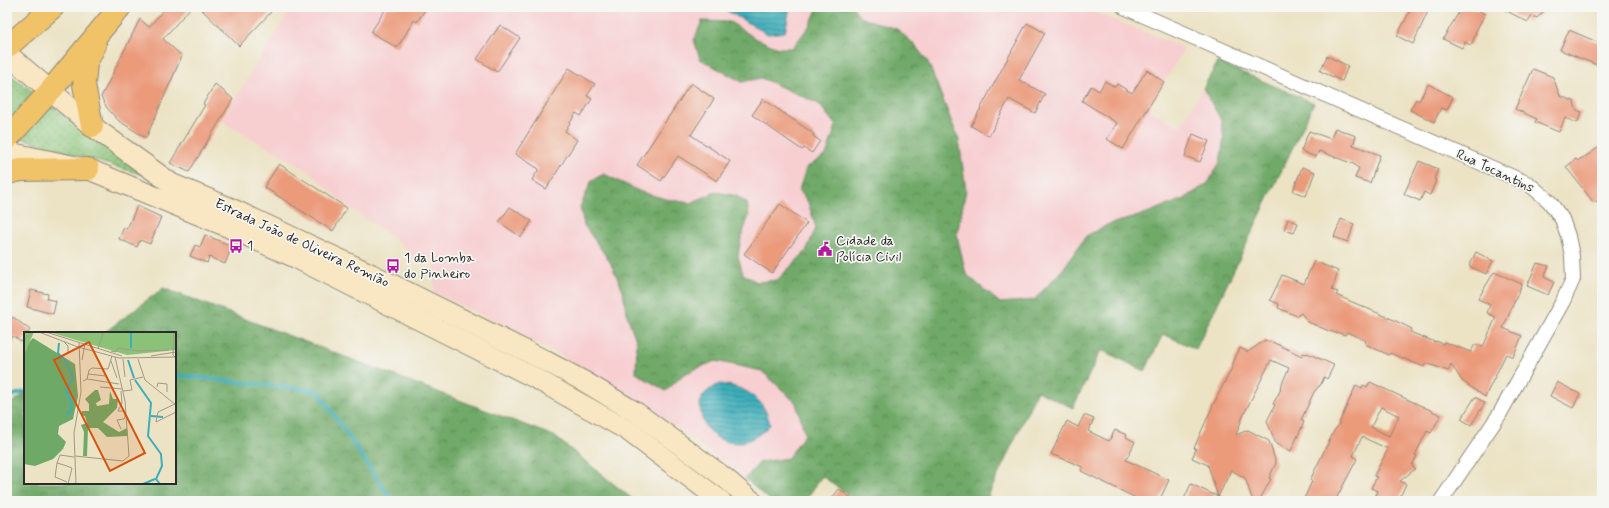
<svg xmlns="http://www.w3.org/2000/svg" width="1609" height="508" viewBox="0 0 1609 508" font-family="Mynerve,sans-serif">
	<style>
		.built { fill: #f7cfd1 }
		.forest { fill: url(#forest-crowns); stroke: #4d6a4a }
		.park { fill: url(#park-dots); stroke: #5a7751 }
		.water { fill: url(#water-rules); stroke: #346c72 }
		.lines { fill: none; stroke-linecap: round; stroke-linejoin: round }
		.stream { stroke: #3dadb9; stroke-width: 4 }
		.building { fill: #eb9a7a; fill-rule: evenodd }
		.minor-casing { stroke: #8c8778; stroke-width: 16 }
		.secondary-casing { stroke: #8c8778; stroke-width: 22 }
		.primary-casing { stroke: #8c8778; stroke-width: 24 }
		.minor { stroke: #fff; stroke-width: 14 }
		.secondary { stroke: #f9e7c3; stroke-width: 20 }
		.primary { stroke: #f0c369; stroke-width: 22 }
		.labels { text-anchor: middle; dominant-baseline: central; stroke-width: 3.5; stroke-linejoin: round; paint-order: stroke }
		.street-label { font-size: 14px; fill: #2b2b2b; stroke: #f6f6f2 }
		.poi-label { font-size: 14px; fill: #2b2b2b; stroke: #f6f6f2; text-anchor: start }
		.inset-river { fill: none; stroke: #3dadb9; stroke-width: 2 }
		.inset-road { fill: none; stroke: #9f9987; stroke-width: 1 }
		.view { fill: #d5540f; fill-opacity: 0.15; stroke: #d5540f; stroke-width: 2 }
		.inset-edge { fill: none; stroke: #2b2b2b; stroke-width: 2 }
	</style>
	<defs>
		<pattern id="forest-crowns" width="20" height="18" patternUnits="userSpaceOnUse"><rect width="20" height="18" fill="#6fa968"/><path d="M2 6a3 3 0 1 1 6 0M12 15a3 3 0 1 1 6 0" fill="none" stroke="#5b8a56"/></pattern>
		<pattern id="park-dots" width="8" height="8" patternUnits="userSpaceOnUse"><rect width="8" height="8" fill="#8ac377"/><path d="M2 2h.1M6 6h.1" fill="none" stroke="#719f62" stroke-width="1.8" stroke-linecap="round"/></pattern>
		<pattern id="water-rules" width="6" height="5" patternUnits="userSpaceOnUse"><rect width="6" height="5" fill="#3dadb9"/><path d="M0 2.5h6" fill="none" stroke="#338d97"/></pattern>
	</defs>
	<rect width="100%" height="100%" fill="#f6f6f2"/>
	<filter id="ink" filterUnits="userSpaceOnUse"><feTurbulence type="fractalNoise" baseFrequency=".025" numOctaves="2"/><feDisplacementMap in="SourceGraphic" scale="8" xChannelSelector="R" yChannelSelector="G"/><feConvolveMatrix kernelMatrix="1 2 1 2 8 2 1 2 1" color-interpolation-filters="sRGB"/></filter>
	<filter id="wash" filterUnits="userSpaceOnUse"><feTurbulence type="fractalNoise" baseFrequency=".012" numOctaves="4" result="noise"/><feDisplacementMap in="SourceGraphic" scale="16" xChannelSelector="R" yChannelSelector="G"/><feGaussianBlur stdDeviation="0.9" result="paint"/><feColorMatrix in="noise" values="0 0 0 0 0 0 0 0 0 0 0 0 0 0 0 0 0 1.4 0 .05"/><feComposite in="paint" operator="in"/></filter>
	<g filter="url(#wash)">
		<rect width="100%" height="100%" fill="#ece3c5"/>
		<polygon class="built" points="292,7 1081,7 1185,48 1148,109 1180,127 1218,62 1314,103 1196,349 1163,334 1145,371 1101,350 1073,408 1037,391 986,501 920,501 907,497 854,499 822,476 805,501 771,501 697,442 626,393 558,354 502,325 434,292 433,259 417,260 396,240 350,208 306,169 221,121"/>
		<g class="forest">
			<polygon points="818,7 853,7 860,17 897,29 914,44 928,62 959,140 966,190 957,235 966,274 1000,303 1034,300 1063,269 1086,236 1109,224 1133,218 1184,199 1208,183 1220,162 1224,138 1221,120 1203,88 1218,62 1314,103 1196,349 1163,334 1145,371 1101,350 1073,408 1037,391 986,501 920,501 907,497 854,499 822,476 805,501 771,501 745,479 760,462 788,458 805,434 796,403 762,371 715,361 684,374 666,391 636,373 637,343 626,312 623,290 610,262 584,225 580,207 592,180 604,174 641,192 666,199 690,203 716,192 737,196 747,203 749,216 741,238 738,256 743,274 757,282 777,280 806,251 816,228 808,202 799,190 806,168 826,155 836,126 819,104 761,78 742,82 700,59 694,40 702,21 730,22 755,38 778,48 792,48 810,25"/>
			<polygon points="163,288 554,436 635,501 7,501 7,406 25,394 25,483 175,483 175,333 104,333"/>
		</g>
		<polygon class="park" points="7,76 12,76 147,176 7,134"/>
		<g class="water">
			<polygon points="720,7 790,7 785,32 768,34"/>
			<path d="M720 384C746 387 765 398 770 425 763 432 756 437 747 441 730 447 709 438 703 421 701 415 699 406 701 400 704 392 713 387 720 384Z"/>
		</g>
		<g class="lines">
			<g class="stream">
				<polyline points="175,375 318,391 392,501"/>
				<polyline points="7,397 25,392"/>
			</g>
		</g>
		<g id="blocks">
			<g class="building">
				<polygon points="166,7 191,7 163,39 182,56 146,138 119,121 107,108 101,97 140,19 149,27"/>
				<polygon points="199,7 265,7 271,12 239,46"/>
				<polygon points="387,7 427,7 417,22 414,20 397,48 371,32"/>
				<polygon points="1412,7 1430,7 1413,44 1397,36"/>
				<polygon points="1462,7 1471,7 1485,14 1475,33 1476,34 1471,45 1465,42 1462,48 1443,39"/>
				<polygon points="1499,7 1548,7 1537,18 1532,16 1528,22"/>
				<polygon points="1027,23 1045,33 1019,80 1045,94 1035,113 1009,99 989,136 971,126"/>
				<polygon points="500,25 520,38 497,72 477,59"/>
				<polygon points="1569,30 1602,44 1602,52 1597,65 1560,50"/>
				<polygon points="1327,56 1348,66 1342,81 1320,71"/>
				<polygon points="569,68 595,84 587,96 592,99 581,116 576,113 565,131 577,140 546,189 532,180 539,169 515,154"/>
				<polygon points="1533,69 1553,77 1560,96 1574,101 1576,110 1582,112 1577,123 1565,118 1559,132 1535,122 1537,119 1515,109"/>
				<polygon points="1147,70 1164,82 1123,149 1107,139 1117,123 1082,101 1091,86 1099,91 1105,81 1115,87 1117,84 1132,93"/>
				<polygon points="691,83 714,99 691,135 730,161 717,181 678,156 661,181 637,165"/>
				<polygon points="215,84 233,99 189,172 170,163 205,105 203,104"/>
				<polygon points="1428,84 1453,97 1447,110 1441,108 1434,122 1410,110 1416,99 1419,101"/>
				<polygon points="763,99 814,134 813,136 820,141 812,153 804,148 802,150 752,115"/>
				<polygon points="1335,128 1356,136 1353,145 1380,155 1370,183 1355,178 1359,168 1355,166 1356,165 1319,151 1316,157 1301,151 1309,131 1331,139"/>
				<polygon points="1193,134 1209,141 1200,162 1185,156"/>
				<polygon points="1602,145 1602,197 1594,203 1566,167 1576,159 1578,161 1581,158 1582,159"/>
				<polygon points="1419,161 1438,169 1434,179 1436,180 1430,195 1424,192 1420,201 1404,194"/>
				<polygon points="279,164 347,208 333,231 264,187"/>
				<polygon points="1302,167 1315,172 1306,196 1293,191"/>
				<polygon points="780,204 807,223 772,273 744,254"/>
				<polygon points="137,206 161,217 150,244 140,240 137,247 119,239 124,227 127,229"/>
				<polygon points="510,207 532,221 521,237 499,222"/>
				<polygon points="1288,219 1298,223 1294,233 1284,230"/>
				<polygon points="1341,219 1354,224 1348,242 1334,237"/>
				<polygon points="205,235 232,246 225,264 209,257 207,263 190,256 195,245 200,247"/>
				<polygon points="1476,252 1493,261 1486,274 1469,266"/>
				<polygon points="1314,261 1338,271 1332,290 1338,292 1336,295 1394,320 1412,329 1410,332 1435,342 1436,341 1443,344 1444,342 1471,352 1475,344 1483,347 1496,317 1487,313 1490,305 1478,299 1494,272 1522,284 1503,328 1522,336 1513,357 1506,354 1485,397 1462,381 1451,364 1448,371 1426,363 1424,367 1390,353 1389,355 1365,344 1366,341 1347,332 1345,335 1336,332 1336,333 1329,331 1308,322 1301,313 1297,316 1278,308 1279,304 1270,300 1282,275 1304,284"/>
				<polygon points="1537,263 1549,266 1544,277 1554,282 1548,295 1527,286"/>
				<polygon points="31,290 48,294 47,299 56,301 53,314 27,307"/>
				<polygon points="13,317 30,330 28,333 25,333 25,337 21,342 13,336 7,344 7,325"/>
				<polygon points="1265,340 1269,342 1270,341 1302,356 1303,353 1307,354 1307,353 1334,365 1327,379 1324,377 1320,386 1319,386 1314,392 1301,420 1304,422 1291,451 1276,444 1267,421 1275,405 1273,404 1281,389 1280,388 1289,368 1271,360 1243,416 1236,435 1248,430 1269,441 1276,463 1269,478 1271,479 1259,501 1253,501 1245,478 1231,470 1218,497 1208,465 1192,458 1196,449 1194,448 1213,405 1232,368 1233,363 1240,348 1248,352"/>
				<path d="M1370 382 1441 415 1431 433 1427 431 1415 455 1417 456 1412 465 1415 469 1400 481 1406 484 1398 501H1373L1378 491 1371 488 1377 477 1374 476 1388 449 1362 437 1353 456 1357 459 1335 501H1303L1312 481 1310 480 1334 431 1338 426 1356 385 1362 388 1363 385 1367 387ZM1381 407 1399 416 1389 436 1371 427Z"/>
				<polygon points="1557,382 1580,394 1573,408 1550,396"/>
				<polygon points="1475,397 1485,403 1471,425 1461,419"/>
				<polygon points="1084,415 1094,419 1088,431 1109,441 1115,430 1127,435 1126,437 1135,442 1126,460 1169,480 1159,501 1142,501 1081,471 1083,467 1051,454 1067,421 1078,427"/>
				<polygon points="1191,484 1227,501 1183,501"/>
				<polygon points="839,489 855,501 830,501"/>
			</g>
		</g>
	</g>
	<g filter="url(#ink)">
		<use href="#blocks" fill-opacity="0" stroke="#8c8778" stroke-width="1"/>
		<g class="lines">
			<defs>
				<polyline id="minor" points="1124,7 1529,184 1549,201 1562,219 1568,236 1572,256 1573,279 1563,301 1499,415 1441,501"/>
				<g id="secondary">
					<polyline points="7,54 92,126 172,184 228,207 371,274 542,359 585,382 637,413 725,478 752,501"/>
					<polyline points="7,152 88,169 221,224 296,258 535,378 627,430 721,501"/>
				</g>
				<g id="primary">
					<polyline points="7,47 53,7"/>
					<polyline points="92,126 84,85 86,63 95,45"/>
					<polyline points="7,139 51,90 120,7"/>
					<polyline points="7,173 21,170 88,169"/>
				</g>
			</defs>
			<use href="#minor" class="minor-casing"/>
			<use href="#secondary" class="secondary-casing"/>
			<use href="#primary" class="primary-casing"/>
			<use href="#minor" class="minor"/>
			<use href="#secondary" class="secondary"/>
			<use href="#primary" class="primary"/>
		</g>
	</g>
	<defs>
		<symbol id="bus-bare" viewBox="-9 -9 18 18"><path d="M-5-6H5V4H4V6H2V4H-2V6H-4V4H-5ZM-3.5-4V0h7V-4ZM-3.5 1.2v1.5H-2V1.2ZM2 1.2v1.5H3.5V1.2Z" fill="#b5179e" stroke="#f6f6f2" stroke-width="2.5" paint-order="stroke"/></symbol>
		<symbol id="civic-bare" viewBox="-9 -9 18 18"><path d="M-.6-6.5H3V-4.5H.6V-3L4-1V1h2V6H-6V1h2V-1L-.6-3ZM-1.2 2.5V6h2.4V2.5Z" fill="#b5179e" stroke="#f6f6f2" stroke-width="2.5" paint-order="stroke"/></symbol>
	</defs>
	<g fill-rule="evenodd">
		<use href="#bus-bare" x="226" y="236" width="20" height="20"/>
		<use href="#civic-bare" x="815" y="239" width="20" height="20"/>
		<use href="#bus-bare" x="383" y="256" width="20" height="20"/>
	</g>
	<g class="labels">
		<g class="street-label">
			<text transform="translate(1495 171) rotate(25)">Rua Tocantins</text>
			<text transform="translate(302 243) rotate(25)">Estrada João de Oliveira Remião</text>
		</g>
		<g class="poi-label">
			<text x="836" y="241">Cidade da<tspan x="836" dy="16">Polícia Civil</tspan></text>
			<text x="247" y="246">1</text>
			<text x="404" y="258">1 da Lomba<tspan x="404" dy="16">do Pinheiro</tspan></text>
		</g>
	</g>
	<g transform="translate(24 332)">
		<rect width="152" height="152" fill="#ece3c5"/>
		<path d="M25 0H152V18L103 23Z" fill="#8ac377"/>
		<path d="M9 6 51 32 54 64 49 87 35 94 34 102 42 110 39 117 29 127 11 134 0 132V16ZM71 58H74L77 68 72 71 73 74 85 72 86 59 89 67H94L93 76 79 90 95 100 103 96 104 104 83 105 74 96H64L63 124H59L60 100 57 93 63 91 61 84 57 83 58 79H65V72L61 67Z" fill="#6fa968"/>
		<path d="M0 0H10L0 23Z" fill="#8ac377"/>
		<path class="inset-river" d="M35 11 34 21 43 31 49 46 42 58 48 72 46 80 42 82M107 16V0M104 28 110 46M111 48 127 71 124 104 137 122 138 134 132 147 136 152M127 84 139 85M119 152 131 147"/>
		<path class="inset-road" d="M15 0 54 15 95 26 152 25M22 0 98 24M73 0H91M150 0 149 23 151 25M0 8 9 0M40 10 44 14V22M74 17 79 1M87 19 92 20 94 16 114 19 145 18M127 24 152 20M99 27 101 45M114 27 121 48 152 73M58 28 61 12M87 29 93 46M64 42 82 44M63 47 95 52M59 49 63 47 65 38 68 36 84 37 88 24M76 55 98 57M133 55 134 51 143 52V60M99 59 108 58 106 48 119 45M151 72 134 80 132 90 152 80M97 97 93 88 100 87 101 84 100 79H94L98 71 97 59M51 124 99 129 105 124 101 69 91 25M33 131 31 145 43 150M40 133 33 131 36 123 50 125M40 133 48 136 44 152M52 152 50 101 57 60 55 11"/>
		<path class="view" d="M65 10 121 121 86 139 30 28Z"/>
		<rect width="152" height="152" class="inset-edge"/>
	</g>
	<rect width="1609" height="508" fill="none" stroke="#f6f6f2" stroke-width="24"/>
</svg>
